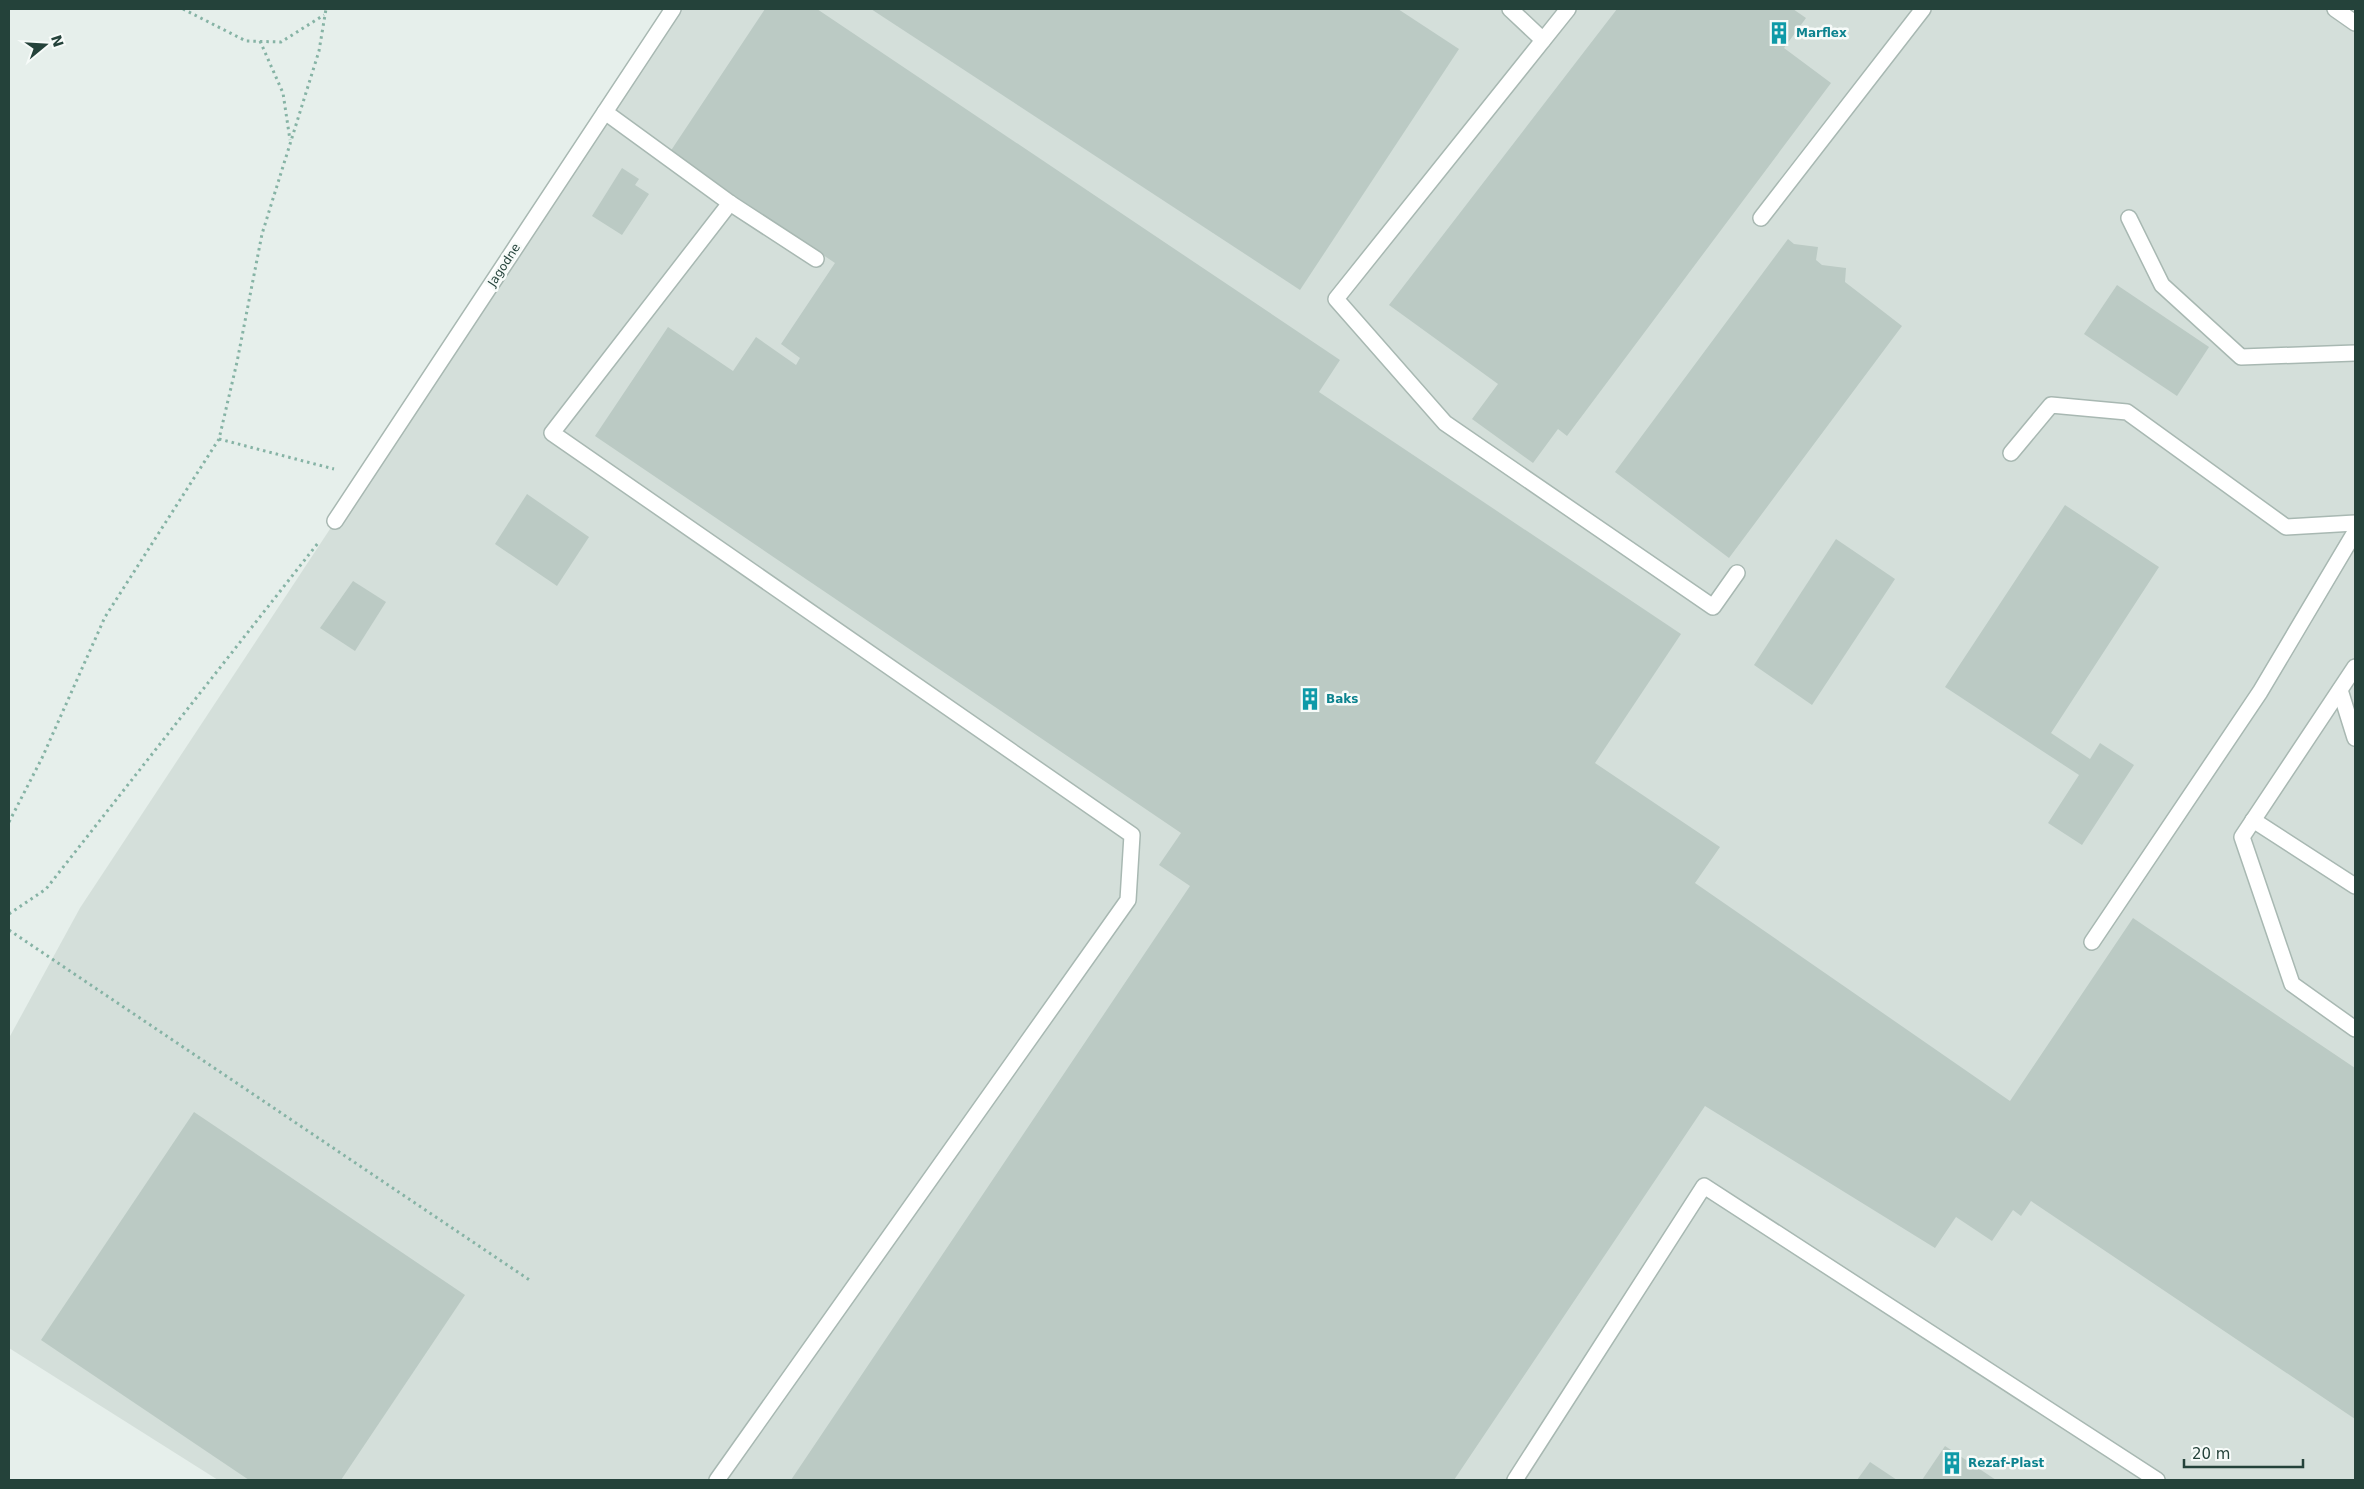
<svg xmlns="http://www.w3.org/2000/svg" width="2364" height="1489" viewBox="0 0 2364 1489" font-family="'DejaVu Sans',sans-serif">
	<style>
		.built { fill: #d4dfda }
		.building { fill: #bbcac4 }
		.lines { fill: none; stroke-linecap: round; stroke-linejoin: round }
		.minor-casing { stroke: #a8b8b2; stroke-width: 18 }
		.path { stroke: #86b3a5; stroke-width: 3; stroke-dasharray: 2.5 4; stroke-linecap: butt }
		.minor { stroke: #fff; stroke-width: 15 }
		.labels { text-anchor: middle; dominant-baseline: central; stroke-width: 5; stroke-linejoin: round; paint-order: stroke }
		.culture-label { font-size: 12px; font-weight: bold; fill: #0d838f; stroke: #f7fbf9; text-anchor: start }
		.street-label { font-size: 12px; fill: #24423a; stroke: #f7fbf9 }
	</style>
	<rect width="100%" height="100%" fill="#e6efeb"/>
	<polygon class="built" points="673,9 2355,9 2355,1480 218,1480 9,1348 9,1038 80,908"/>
	<g class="building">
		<polygon points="765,9 817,9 1340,360 1319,392 1681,634 1595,763 1720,847 1695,883 2010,1101 2133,918 2355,1068 2355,1419 2031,1201 2021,1216 2013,1210 1992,1241 1956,1217 1935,1248 1705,1106 1454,1480 791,1480 1190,886 1159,865 1181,833 595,436 668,327 733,371 756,337 796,365 800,358 781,344 835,263 670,152"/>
		<polygon points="871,9 1398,9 1459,49 1300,290"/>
		<polygon points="1617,9 1793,9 1806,18 1784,48 1831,83 1567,436 1558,429 1533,463 1472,419 1498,384 1389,305"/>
		<polygon points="622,168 639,179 635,185 649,194 622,235 592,216"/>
		<polygon points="1788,239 1794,244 1818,247 1816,260 1822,265 1846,268 1845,282 1902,326 1729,558 1615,472"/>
		<polygon points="2117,285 2209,347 2177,396 2084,334"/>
		<polygon points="527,494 589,537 557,586 495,544"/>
		<polygon points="2065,505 2159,567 2051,733 2090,759 2100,743 2134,765 2082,845 2048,823 2079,775 1945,687"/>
		<polygon points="1836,539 1895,579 1812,705 1754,665"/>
		<polygon points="353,581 386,602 355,651 320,628"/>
		<polygon points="194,1112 465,1295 341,1480 249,1480 41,1340"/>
		<polygon points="1945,1446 1996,1480 1922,1480"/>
		<polygon points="1870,1462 1897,1480 1857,1480"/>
	</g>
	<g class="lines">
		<defs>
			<g id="minor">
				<polyline points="1510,9 1543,40"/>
				<polyline points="1568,9 1336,299 1445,423 1713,607 1737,573"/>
				<polyline points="2335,9 2355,23"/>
				<polyline points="605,112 730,203 816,259"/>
				<polyline points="1761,218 1923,9"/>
				<polyline points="2129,218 2162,285 2241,357 2355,353"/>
				<polyline points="2011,453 2051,405 2127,412 2286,527 2355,523"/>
				<polyline points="335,521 673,9"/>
				<polyline points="2355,667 2242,837 2292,984 2355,1029"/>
				<polyline points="2340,690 2355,738"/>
				<polyline points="2253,820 2355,886"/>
				<polyline points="2092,942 2260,692 2355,532"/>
				<polyline points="717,1480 1128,900 1132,835 552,433 730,203"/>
				<polyline points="1515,1480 1704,1186 2157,1480"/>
			</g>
		</defs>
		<use href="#minor" class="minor-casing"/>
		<g class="path">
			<polyline points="183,9 246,41 281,42 324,15"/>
			<polyline points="260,41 283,93 290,140"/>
			<polyline points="219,439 334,469"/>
			<polyline points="9,822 42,758 105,617 219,439 237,362 262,234 319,51 326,9"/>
			<polyline points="9,914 46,889 318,543"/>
			<polyline points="9,930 531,1281"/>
		</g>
		<use href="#minor" class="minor"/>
	</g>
	<defs>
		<symbol id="building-bare" viewBox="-9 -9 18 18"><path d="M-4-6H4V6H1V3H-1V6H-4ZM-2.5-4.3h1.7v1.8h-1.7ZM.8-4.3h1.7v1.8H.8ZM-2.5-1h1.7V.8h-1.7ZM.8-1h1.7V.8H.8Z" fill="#0f9aa8" stroke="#f7fbf9" stroke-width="2.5" paint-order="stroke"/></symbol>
	</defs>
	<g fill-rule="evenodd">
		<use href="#building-bare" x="1763" y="17" width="32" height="32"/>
		<use href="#building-bare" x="1294" y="683" width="32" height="32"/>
		<use href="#building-bare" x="1936" y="1447" width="32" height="32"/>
	</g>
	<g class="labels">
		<g class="culture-label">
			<text x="1796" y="33">Marflex</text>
			<text x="1326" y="699">Baks</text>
			<text x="1968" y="1463">Rezaf-Plast</text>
		</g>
		<g class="street-label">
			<text transform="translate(504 265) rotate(-57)">Jagodne</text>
		</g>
	</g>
	<rect width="2364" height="1489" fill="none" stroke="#24423a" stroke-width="20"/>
	<g transform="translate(45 45) rotate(72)" stroke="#f7fbf9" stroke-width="4" paint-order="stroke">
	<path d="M0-4L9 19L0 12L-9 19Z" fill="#24423a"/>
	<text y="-8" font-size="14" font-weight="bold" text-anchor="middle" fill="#24423a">N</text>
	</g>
	<path d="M2184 1459v8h119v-8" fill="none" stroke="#24423a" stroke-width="2.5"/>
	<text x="2192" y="1459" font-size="15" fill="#24423a" stroke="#f7fbf9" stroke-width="4" paint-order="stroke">20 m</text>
</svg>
